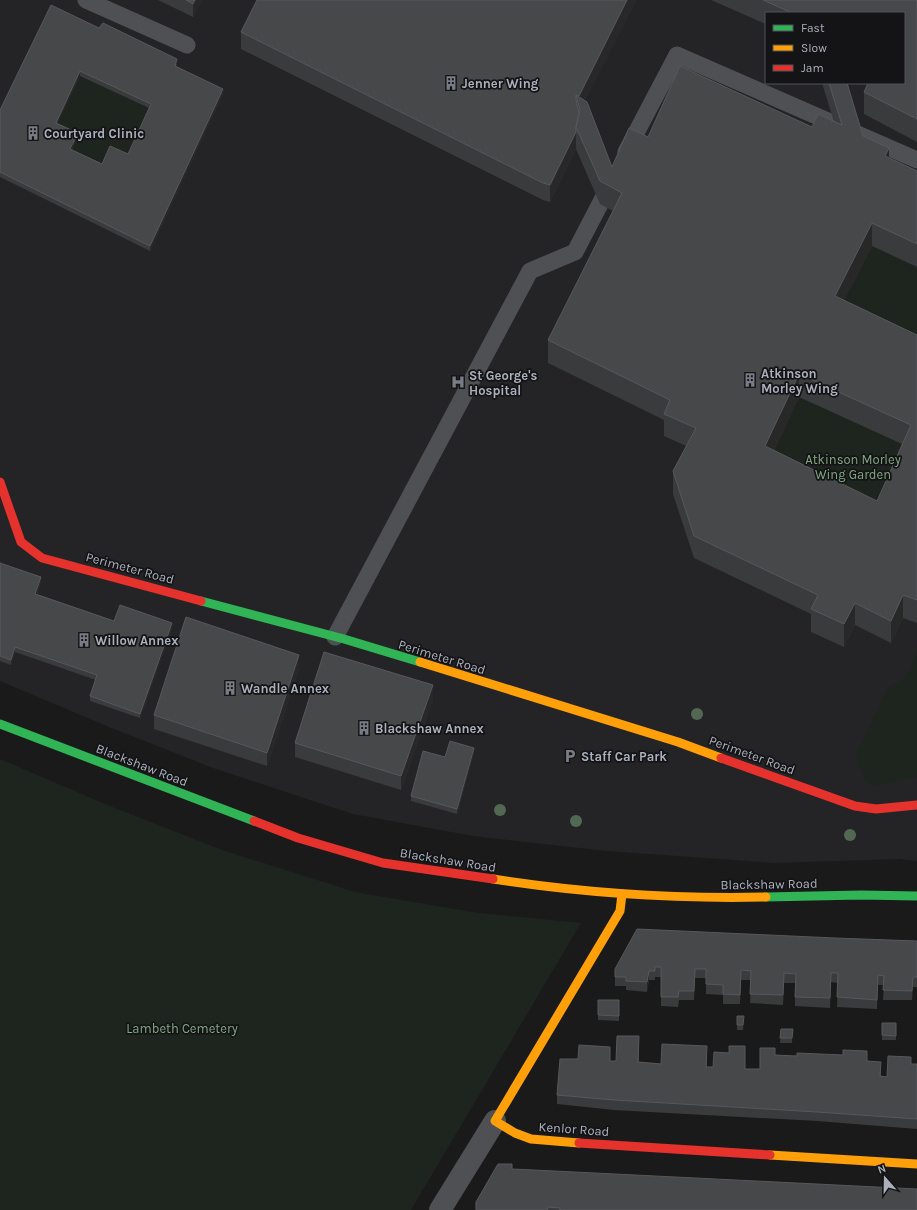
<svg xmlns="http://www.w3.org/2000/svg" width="917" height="1210" viewBox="0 0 917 1210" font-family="Karla,sans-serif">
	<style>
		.built { fill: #242427; fill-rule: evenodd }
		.green { fill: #1d251e }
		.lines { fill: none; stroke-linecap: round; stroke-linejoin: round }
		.lane { stroke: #4e5054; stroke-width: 17 }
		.street { stroke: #4e5054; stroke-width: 22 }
		.fast { stroke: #30b455; stroke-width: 9 }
		.slow { stroke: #ff9f0a; stroke-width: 9 }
		.jam { stroke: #e5322d; stroke-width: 9 }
		.tree { fill: #536853 }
		.wall { fill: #3a3b3d; fill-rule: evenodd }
		.shaded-wall { fill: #282829 }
		.building { fill: #47484a; stroke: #56585c; fill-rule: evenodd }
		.labels { text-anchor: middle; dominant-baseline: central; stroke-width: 3.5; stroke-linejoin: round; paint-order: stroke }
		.poi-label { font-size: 13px; font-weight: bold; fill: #abb1bc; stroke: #141417; text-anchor: start }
		.park-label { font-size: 13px; fill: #81a881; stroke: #141417 }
		.street-label { font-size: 13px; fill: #abb1bc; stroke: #141417 }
	</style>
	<rect width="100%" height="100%" fill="#1a1a1b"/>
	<path class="built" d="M0 0H917V861L900 859 774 863 607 851 473 836 353 814 213 768 109 727 0 681ZM766 13H904V83H766Z"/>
	<g class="green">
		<polygon points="80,76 151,109 128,159 102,169 70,154 56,128"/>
		<polygon points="872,246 917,267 917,357 835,318"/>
		<polygon points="799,397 911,448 877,523 765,469"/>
		<polygon points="917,652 917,776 883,785 874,785 865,781 856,755 887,688 904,680"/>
		<polygon points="0,759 105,804 222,850 355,892 479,913 581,923 411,1210 0,1210"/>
	</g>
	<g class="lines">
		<g class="lane">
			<polyline points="86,0 187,45"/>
			<polyline points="626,152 677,55 917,160"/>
			<polyline points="335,637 530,271 575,252 611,183"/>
		</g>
		<polyline class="street" points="440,1210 495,1121"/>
		<g class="fast">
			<polyline points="201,601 344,639 420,662"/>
			<polyline points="0,724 254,821"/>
			<polyline points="766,897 861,895 917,896"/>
		</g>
		<g class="slow">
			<polyline points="420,662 678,742 721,758"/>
			<path d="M493 879C583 893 675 899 766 897"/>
			<polyline points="579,1143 531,1139 515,1133 495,1121 620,911 622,894"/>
			<polyline points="770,1155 917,1164"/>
		</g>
		<g class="jam">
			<polyline points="0,482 21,542 42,558 201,601"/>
			<polyline points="721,758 855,806 876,809 917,805"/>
			<polyline points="254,821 298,838 383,863 493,879"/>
			<polyline points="579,1143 770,1155"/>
		</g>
	</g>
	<g class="tree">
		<circle cx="697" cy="714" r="6"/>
		<circle cx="500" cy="810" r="6"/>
		<circle cx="576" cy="821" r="6"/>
		<circle cx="850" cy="835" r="6"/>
	</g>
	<g class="wall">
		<polygon points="158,0 202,0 193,17"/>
		<path d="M636 0 585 100 612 167 648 137 812 127 834 122 822 83H847L863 136 889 158 917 171V267L872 246 844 300 917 335V623L903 618 891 643 855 625 844 647 811 632V614L694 558 673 494V471L686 446 664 436V420L548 363V340L613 211 600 204 576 149 550 202 543 200 241 49V32ZM799 397 902 444 877 501 774 450Z"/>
		<polygon points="711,0 917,0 917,142 864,114 864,92 904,13 766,13 766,24"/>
		<path d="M99 28 177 64 176 66 223 94 150 251 0 177V110ZM80 76 149 108 128 154 102 164 72 150 78 138 57 124Z"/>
		<polygon points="0,563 41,582 37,594 114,621 172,628 140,718 90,701 90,696 96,680 15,652 11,665 0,661"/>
		<polygon points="299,669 267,766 154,729 154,715"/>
		<polygon points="433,699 401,790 295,757 295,743"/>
		<polygon points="474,753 457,814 411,801 411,796 445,757"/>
		<polygon points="835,938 917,941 917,987 913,987 912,1000 883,1000 884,985 878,985 877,1009 837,1007 838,983 831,982 830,1008 795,1006 795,983 784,983 783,1005 750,1003 751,980 741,980 740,1004 723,1004 723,995 706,994 706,978 695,978 694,1000 679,1000 678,1007 661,1006 661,977 655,977 655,980 649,980 647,992 626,990 626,986 615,986 615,969"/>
		<polygon points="598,1000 619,1000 619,1021 598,1020"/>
		<polygon points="737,1016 744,1016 743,1030 737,1030"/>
		<rect x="882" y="1023" width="14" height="17"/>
		<polygon points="781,1029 793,1029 792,1043 780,1043"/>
		<polygon points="639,1046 639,1062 661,1064 707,1055 707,1067 745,1069 760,1069 775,1055 867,1061 881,1071 881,1076 887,1077 911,1064 917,1064 917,1129 817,1121 614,1110 557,1104 557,1095 610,1061 616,1061"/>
		<polygon points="512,1169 917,1210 476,1210"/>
	</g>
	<g class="shaded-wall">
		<polygon points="195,0 202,0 193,17 193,4"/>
		<polygon points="627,0 636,0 580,111 577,98"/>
		<polygon points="80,71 80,76 56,128 56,123"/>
		<polygon points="223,89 223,94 150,251 150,246"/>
		<polygon points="576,132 576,149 550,202 550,185"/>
		<polygon points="78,133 78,138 70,154 70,149"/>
		<polygon points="889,148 889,171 885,156"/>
		<polygon points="872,223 872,246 835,318 835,296"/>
		<polygon points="799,374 799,397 765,469 765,446"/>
		<polygon points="41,577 41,582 35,599 35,594"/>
		<polygon points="903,595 903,618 891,643 891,621"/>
		<polygon points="855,603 855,625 844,647 844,624"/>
		<polygon points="172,623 172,628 140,718 140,714"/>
		<polygon points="15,647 15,652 11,665 11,660"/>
		<polygon points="299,655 299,669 267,766 267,753"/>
		<polygon points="433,685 433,699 401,790 401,776"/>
		<polygon points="474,748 474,753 457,814 457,809"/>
		<polygon points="649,971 649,980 647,992 647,982"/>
		<polygon points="878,975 878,985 877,1009 877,1000"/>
		<polygon points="913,977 913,987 912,1000 912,991"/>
	</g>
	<g class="building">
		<polygon points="186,0 195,0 193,4"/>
		<polygon points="257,0 627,0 579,96 576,95 576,100 579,113 576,127 576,132 550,185 543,183 241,32"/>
		<polygon points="763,0 917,0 917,119 864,92 868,83 904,83 904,13 792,13"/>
		<path d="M51 5 99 28 103 23 177 59 175 66 223 89 150 246 0 172V110ZM80 71 151 104 128 154 110 146 102 164 70 149 78 133 56 123Z"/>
		<path d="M680 66 812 127 818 114 842 125 829 83H847L863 136 889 148 885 156 917 171V244L872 223 835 296 917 335V600L903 595 891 621 855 603 844 624 811 609 818 595 694 536 673 471 696 428 664 414 670 400 548 340 622 193 600 181 576 127 580 110 576 95 587 102 612 167 629 128 648 137ZM799 374 911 425 877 501 765 446Z"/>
		<polygon points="0,563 41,577 35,594 114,621 120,605 172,623 140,714 90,696 97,675 15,647 11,660 0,656"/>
		<polygon points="186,617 299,655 267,753 154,715"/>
		<polygon points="324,652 433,685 401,776 295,743"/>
		<polygon points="450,741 474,748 457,809 411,796 423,751 445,757"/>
		<polygon points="637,929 835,938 917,941 917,977 913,977 912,991 883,990 884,976 878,975 877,1000 837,997 838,973 831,973 830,998 795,997 796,974 784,973 783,995 750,994 751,971 741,970 740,995 723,994 723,985 706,984 706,969 695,969 694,991 679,991 678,997 661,997 661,967 655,967 655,971 649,971 647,982 626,981 626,977 615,977 615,969"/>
		<polygon points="598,1000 619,1000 619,1016 598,1015"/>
		<polygon points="737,1016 744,1016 743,1025 737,1025"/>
		<polygon points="882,1023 896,1023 896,1036 882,1035"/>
		<polygon points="781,1029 793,1029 792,1038 780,1038"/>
		<polygon points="617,1036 639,1036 638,1062 661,1064 662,1044 707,1046 706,1067 713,1067 714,1052 729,1053 729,1046 745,1046 745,1069 760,1069 760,1048 775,1048 775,1055 797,1056 797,1053 843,1055 843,1050 867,1051 867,1061 881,1062 880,1076 887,1077 888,1056 911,1057 911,1064 917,1064 917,1119 817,1112 614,1100 557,1095 560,1059 578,1059 579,1045 595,1046 610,1047 610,1061 616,1061"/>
		<polygon points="498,1164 512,1164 512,1169 534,1170 917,1189 917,1210 560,1210 560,1208 548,1207 547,1210 476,1210 476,1202"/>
	</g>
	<defs>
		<symbol id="building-bare" viewBox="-9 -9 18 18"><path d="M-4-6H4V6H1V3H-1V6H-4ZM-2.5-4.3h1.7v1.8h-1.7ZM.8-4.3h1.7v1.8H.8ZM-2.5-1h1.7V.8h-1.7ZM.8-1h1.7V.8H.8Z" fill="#787c84" stroke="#141417" stroke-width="2.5" paint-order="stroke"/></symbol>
		<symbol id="hospital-bare" viewBox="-9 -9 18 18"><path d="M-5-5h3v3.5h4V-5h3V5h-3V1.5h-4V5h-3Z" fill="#787c84" stroke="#141417" stroke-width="2.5" paint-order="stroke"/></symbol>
		<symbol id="parking-bare" viewBox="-9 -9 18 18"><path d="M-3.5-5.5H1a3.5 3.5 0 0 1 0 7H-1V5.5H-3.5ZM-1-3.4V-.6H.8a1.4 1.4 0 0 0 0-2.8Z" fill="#787c84" stroke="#141417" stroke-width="2.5" paint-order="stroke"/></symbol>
	</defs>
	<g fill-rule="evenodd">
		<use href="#building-bare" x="441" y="73" width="20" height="20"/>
		<use href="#building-bare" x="23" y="123" width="20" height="20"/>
		<use href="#building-bare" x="740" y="370" width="20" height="20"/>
		<use href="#hospital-bare" x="448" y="372" width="20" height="20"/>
		<use href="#building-bare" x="74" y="630" width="20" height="20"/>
		<use href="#building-bare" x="220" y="678" width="20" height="20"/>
		<use href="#building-bare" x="354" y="718" width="20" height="20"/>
		<use href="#parking-bare" x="560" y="746" width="20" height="20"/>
	</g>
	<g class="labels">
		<g class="poi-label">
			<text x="462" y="83">Jenner Wing</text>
			<text x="44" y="133">Courtyard Clinic</text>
			<text x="761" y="373">Atkinson<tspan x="761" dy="15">Morley Wing</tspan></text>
			<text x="469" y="375">St George's<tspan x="469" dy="15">Hospital</tspan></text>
			<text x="95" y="640">Willow Annex</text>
			<text x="241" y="688">Wandle Annex</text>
			<text x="375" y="728">Blackshaw Annex</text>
			<text x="581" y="756">Staff Car Park</text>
		</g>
		<g class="park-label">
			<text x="853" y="459">Atkinson Morley<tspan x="853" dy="15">Wing Garden</tspan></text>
			<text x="182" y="1028">Lambeth Cemetery</text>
		</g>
		<g class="street-label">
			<text transform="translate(130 568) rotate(15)">Perimeter Road</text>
			<text transform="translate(442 657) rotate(17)">Perimeter Road</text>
			<text transform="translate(752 755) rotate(20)">Perimeter Road</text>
			<text transform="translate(142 765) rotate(21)">Blackshaw Road</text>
			<text transform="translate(448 860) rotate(9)">Blackshaw Road</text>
			<text transform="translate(769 884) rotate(-1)">Blackshaw Road</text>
			<text transform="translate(574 1129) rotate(4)">Kenlor Road</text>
		</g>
	</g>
	<rect x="765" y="12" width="140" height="72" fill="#141417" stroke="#505359"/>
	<rect x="773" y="25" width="20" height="6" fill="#30b455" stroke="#505359"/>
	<text x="801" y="32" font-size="12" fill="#abb1bc">Fast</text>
	<rect x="773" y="45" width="20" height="6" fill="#ff9f0a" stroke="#505359"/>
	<text x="801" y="52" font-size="12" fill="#abb1bc">Slow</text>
	<rect x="773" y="65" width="20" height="6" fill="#e5322d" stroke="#505359"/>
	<text x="801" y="72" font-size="12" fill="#abb1bc">Jam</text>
	<g transform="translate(885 1178) rotate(340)" stroke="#141417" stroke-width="3" paint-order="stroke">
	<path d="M0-3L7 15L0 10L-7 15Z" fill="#abb1bc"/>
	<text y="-6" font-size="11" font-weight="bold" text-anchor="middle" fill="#abb1bc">N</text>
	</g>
</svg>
